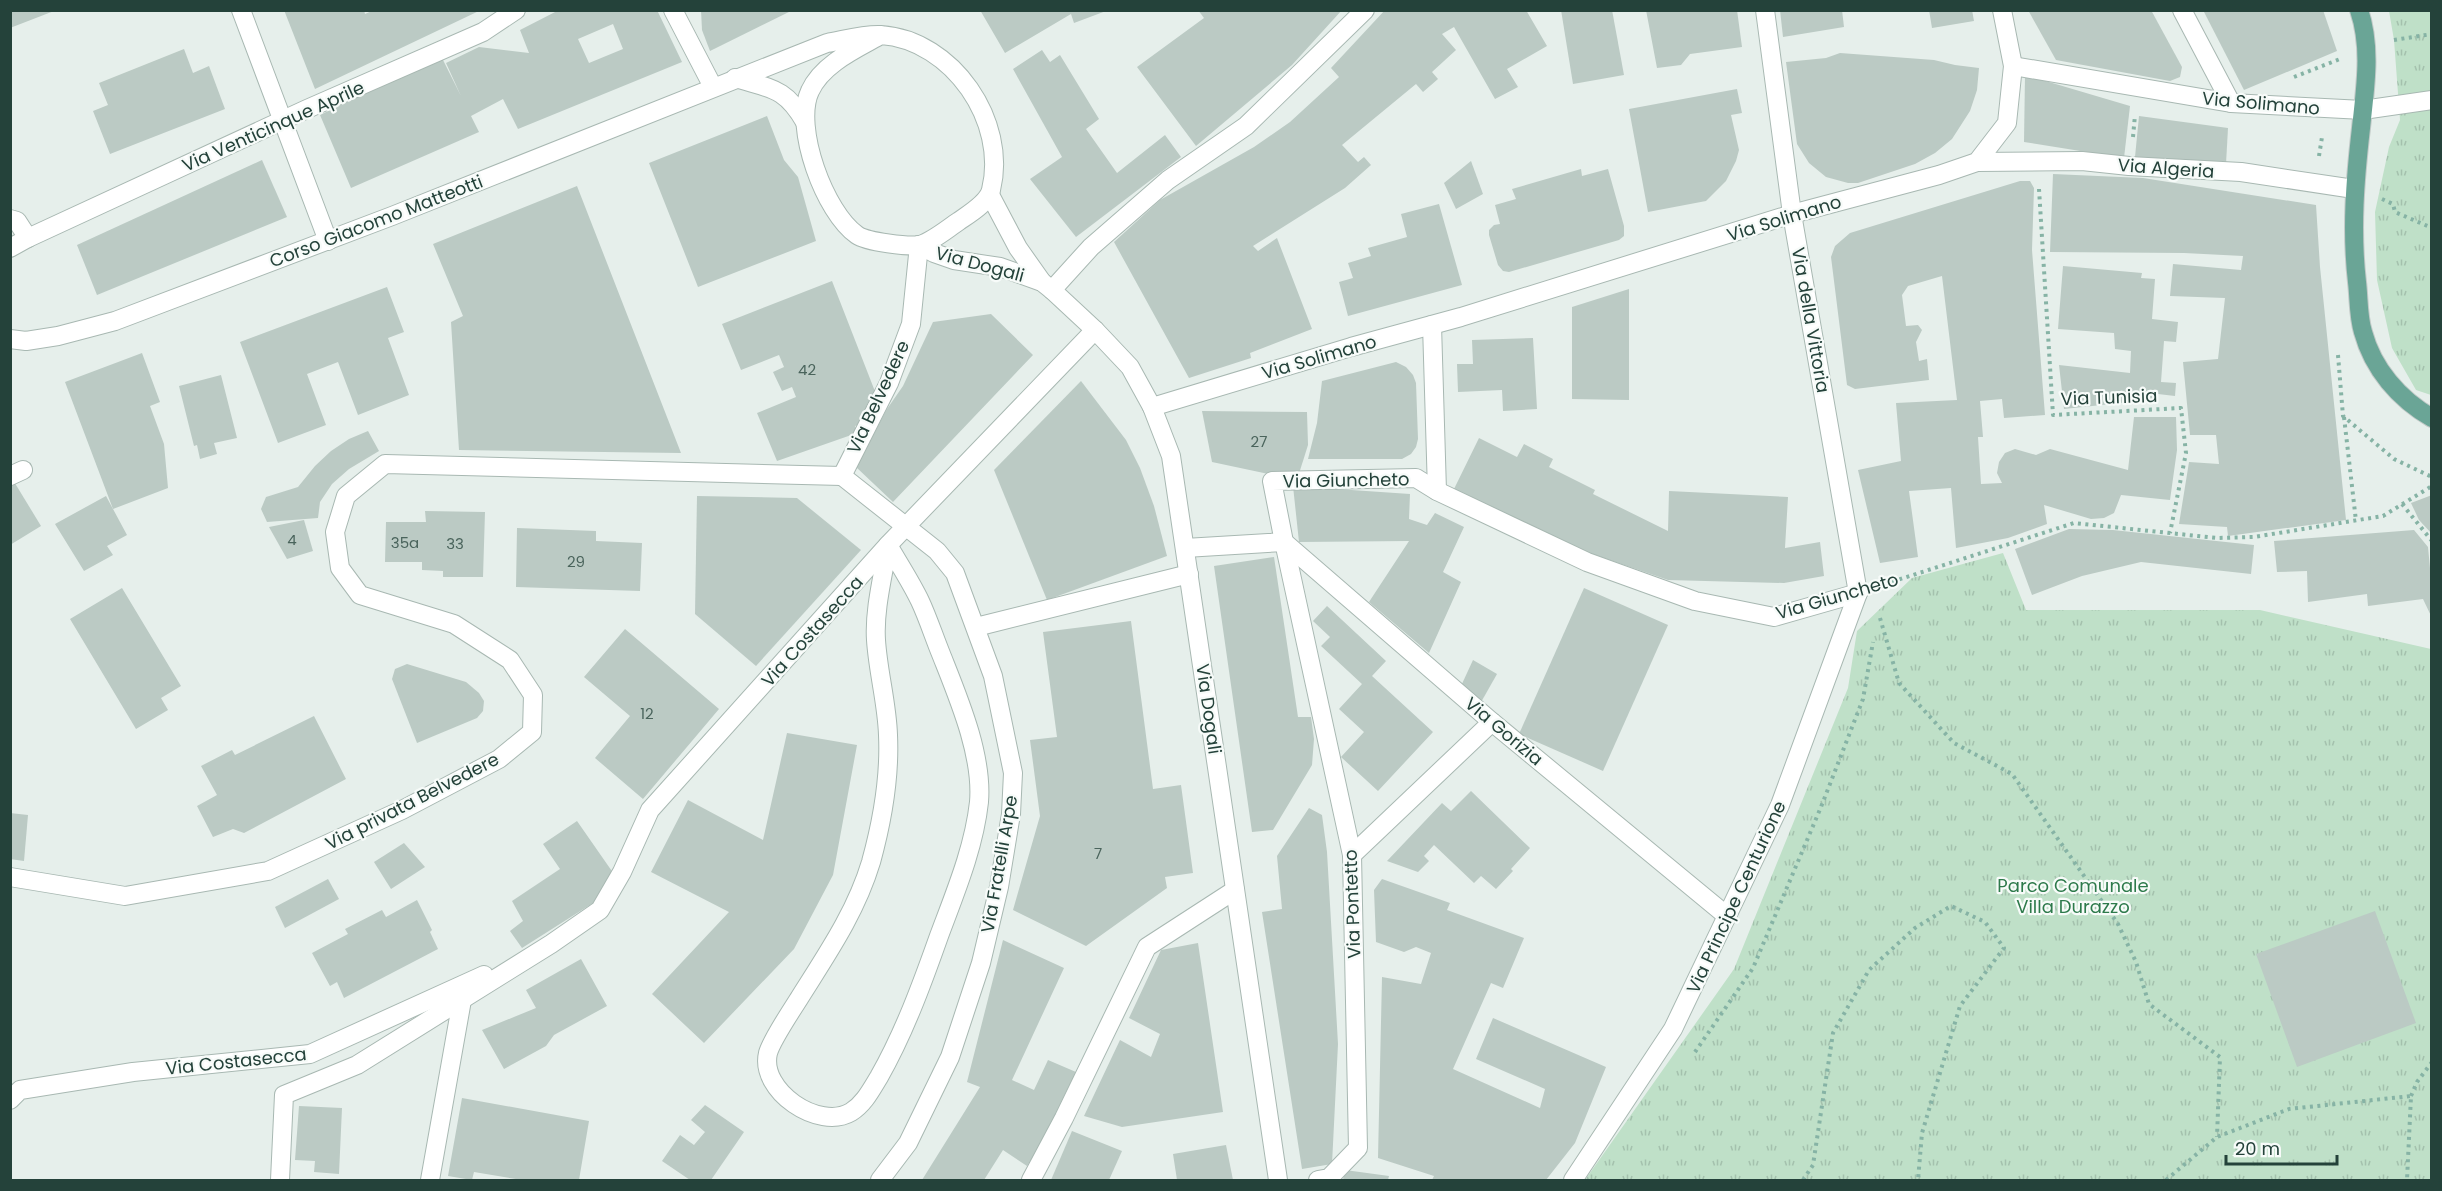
<svg xmlns="http://www.w3.org/2000/svg" width="2442" height="1191" viewBox="0 0 2442 1191" font-family="Poppins,sans-serif">
	<style>
		.park { fill: url(#park-tufts) }
		.building { fill: #bbcac4; fill-rule: evenodd }
		.lines { fill: none; stroke-linecap: round; stroke-linejoin: round }
		.minor-casing { stroke: #a8b8b2; stroke-width: 20 }
		.major-casing { stroke: #c2cac8; stroke-width: 20 }
		.path { stroke: #86b3a5; stroke-width: 4; stroke-dasharray: 3 4.5; stroke-linecap: butt }
		.minor { stroke: #fff; stroke-width: 18 }
		.major { stroke: #6aa596; stroke-width: 18 }
		.labels { text-anchor: middle; dominant-baseline: central; stroke-width: 4.5; stroke-linejoin: round; paint-order: stroke }
		.number-label { font-size: 15px; fill: #4a645c }
		.street-label { font-size: 18px; fill: #24423a; stroke: #f7fbf9 }
		.park-label { font-size: 18px; fill: #2d7a4b; stroke: #f7fbf9 }
	</style>
	<defs>
		<pattern id="park-tufts" width="24" height="20" patternUnits="userSpaceOnUse" patternTransform="scale(1.5)"><rect width="24" height="20" fill="#bfe0c8"/><path d="M3 7l-1-3M5 7V3M7 7l1-3M15 17l-1-3M17 17v-4M19 17l1-3" fill="none" stroke="#a4c1ad"/></pattern>
	</defs>
	<rect width="100%" height="100%" fill="#e6efeb"/>
	<g class="park">
		<polygon points="2389,11 2431,11 2431,395 2416,390 2392,348 2377,280 2375,212 2389,147 2400,120 2394,40"/>
		<polygon points="2003,553 2026,610 2260,610 2431,649 2431,1180 1585,1180 1734,969 1848,688 1857,631 1912,578"/>
	</g>
	<g class="building">
		<polygon points="10,10 54,10 54,11 10,28"/>
		<polygon points="284,10 364,10 365,14 374,10 481,10 315,89"/>
		<path d="M559 10H657L682 62 518 129 503 99 471 116 479 132 351 188 320 115 441 56 461 96 446 63 479 47 529 53 520 30ZM613 24 623 49 589 63 578 39Z"/>
		<polygon points="701,10 793,10 710,51 702,30"/>
		<polygon points="980,10 1106,10 1106,11 1074,23 1071,14 1005,53"/>
		<polygon points="1198,10 1251,11 1342,10 1292,65 1196,146 1137,67 1204,18"/>
		<polygon points="1385,10 1526,10 1547,46 1507,69 1518,87 1495,99 1454,27 1442,34 1456,50 1432,72 1438,79 1423,92 1416,84 1342,145 1358,162 1364,157 1371,165 1345,188 1253,246 1258,251 1277,238 1312,329 1250,353 1251,358 1189,378 1114,242 1160,200 1254,147 1290,122 1339,77 1331,68"/>
		<polygon points="1561,10 1612,10 1624,75 1573,84"/>
		<polygon points="1646,10 1737,10 1742,47 1690,54 1681,65 1657,68"/>
		<polygon points="1780,10 1842,10 1844,27 1783,37"/>
		<polygon points="1929,10 1972,10 1974,21 1932,28"/>
		<polygon points="2028,10 2151,10 2182,67 2180,77 2170,81 2056,60"/>
		<polygon points="2203,10 2323,10 2337,51 2244,90"/>
		<polygon points="184,49 193,73 209,66 225,109 110,154 93,111 108,105 99,83"/>
		<polygon points="1042,50 1050,62 1060,55 1099,119 1086,129 1117,173 1165,135 1181,157 1076,237 1030,179 1062,157 1013,69"/>
		<polygon points="1840,53 1934,60 1955,65 1979,68 1977,90 1970,111 1952,139 1935,153 1915,164 1858,183 1848,183 1826,177 1809,163 1797,144 1786,62 1826,58"/>
		<polygon points="2025,75 2130,106 2124,158 2024,142"/>
		<polygon points="1737,89 1742,113 1731,115 1739,150 1736,161 1726,181 1706,201 1648,212 1629,109"/>
		<polygon points="767,116 784,160 798,177 816,241 698,287 649,163"/>
		<polygon points="2139,116 2228,128 2226,164 2135,157"/>
		<polygon points="262,160 287,217 97,295 77,245"/>
		<polygon points="1471,161 1483,194 1456,209 1444,183"/>
		<polygon points="1581,169 1582,176 1608,169 1624,226 1624,236 1619,240 1509,272 1503,271 1498,265 1489,235 1489,230 1494,225 1500,224 1495,205 1516,199 1512,189"/>
		<polygon points="2053,174 2143,178 2316,205 2320,267 2346,520 2228,536 2227,527 2179,524 2189,462 2219,464 2216,435 2190,435 2183,362 2218,359 2225,298 2170,296 2173,264 2241,270 2243,256 2184,253 2050,252"/>
		<polygon points="2020,181 2030,181 2034,188 2032,250 2045,415 2004,418 2002,399 1980,401 1983,437 1978,437 1981,484 2002,483 1997,473 1999,462 2005,453 2015,449 2036,455 2050,449 2128,470 2134,417 2176,417 2177,450 2170,500 2121,495 2114,513 2104,518 2091,519 2044,505 2047,524 2008,538 1956,548 1951,488 1909,491 1918,557 1880,563 1858,470 1901,461 1896,403 1957,400 1942,276 1908,286 1902,295 1906,326 1918,325 1922,330 1916,342 1919,361 1927,359 1929,380 1855,389 1847,385 1831,257 1835,246 1850,233"/>
		<polygon points="577,186 681,453 459,450 451,322 463,316 433,244"/>
		<polygon points="1439,204 1462,285 1348,316 1339,282 1353,278 1348,263 1371,256 1368,248 1407,237 1401,214"/>
		<polygon points="2063,266 2142,273 2141,278 2155,279 2152,319 2178,322 2176,342 2164,341 2161,382 2176,383 2175,396 2158,394 2158,399 2064,409 2059,365 2130,373 2131,351 2115,349 2114,333 2058,329"/>
		<polygon points="832,281 876,394 864,423 855,426 857,433 777,461 757,413 796,397 792,387 782,391 773,372 784,367 779,355 741,370 722,324"/>
		<polygon points="387,287 404,332 388,338 409,395 358,415 338,362 307,374 326,425 278,443 240,342"/>
		<polygon points="1629,289 1629,400 1572,399 1572,307"/>
		<polygon points="991,314 1033,355 893,502 856,467 887,409 903,386 933,322"/>
		<polygon points="1533,338 1537,409 1503,411 1502,390 1458,392 1457,364 1473,364 1472,340"/>
		<polygon points="142,353 160,402 150,406 164,444 168,488 113,509 65,382"/>
		<polygon points="1396,362 1406,367 1413,375 1416,383 1418,439 1416,447 1411,454 1402,459 1308,459 1317,423 1322,381"/>
		<polygon points="221,375 237,438 214,443 217,454 200,459 197,445 194,446 179,386"/>
		<polygon points="1081,381 1126,440 1140,468 1154,506 1167,556 1047,600 994,470"/>
		<polygon points="1202,411 1307,412 1308,445 1297,480 1212,462"/>
		<polygon points="368,431 379,451 349,469 332,484 320,502 318,518 267,522 261,509 266,497 298,487 315,466 331,451 349,439"/>
		<polygon points="1479,438 1517,457 1524,444 1553,459 1549,467 1595,490 1593,494 1668,531 1669,491 1788,497 1785,548 1820,542 1824,576 1784,583 1668,580 1575,548 1454,489"/>
		<polygon points="13,480 41,526 10,545 10,482"/>
		<polygon points="1293,486 1410,494 1409,519 1427,525 1435,513 1464,527 1443,572 1461,582 1429,653 1369,602 1409,541 1299,542"/>
		<polygon points="2432,495 2432,534 2419,520 2411,503"/>
		<polygon points="106,496 127,535 107,546 113,555 84,571 55,524"/>
		<polygon points="697,496 797,498 861,550 756,666 695,614"/>
		<polygon points="425,511 485,512 483,577 443,577 443,571 422,570 422,562 385,562 386,522 426,522"/>
		<polygon points="304,520 313,551 287,559 269,527"/>
		<polygon points="517,528 596,531 596,541 642,543 640,591 516,587"/>
		<polygon points="2069,529 2113,530 2254,545 2251,574 2141,562 2082,576 2032,595 2015,549"/>
		<polygon points="2414,530 2428,547 2430,568 2432,568 2432,618 2423,599 2368,606 2367,594 2308,602 2307,571 2277,572 2274,541"/>
		<polygon points="1274,557 1298,717 1311,717 1314,739 1312,765 1273,830 1252,832 1214,566"/>
		<polygon points="122,588 181,686 161,698 168,710 136,729 70,619"/>
		<polygon points="1584,588 1668,625 1603,771 1519,734"/>
		<polygon points="1327,606 1386,661 1372,676 1433,732 1378,791 1341,757 1364,732 1339,709 1362,684 1321,646 1330,637 1313,621"/>
		<polygon points="1131,621 1153,789 1181,785 1193,873 1165,877 1167,888 1086,946 1013,910 1040,816 1030,740 1057,737 1043,632"/>
		<polygon points="625,629 719,709 643,799 595,758 630,716 584,677"/>
		<polygon points="1473,660 1497,674 1480,704 1461,686"/>
		<polygon points="407,664 466,682 479,693 484,701 483,711 477,718 417,743 392,679 395,669"/>
		<polygon points="314,716 346,779 244,833 233,829 213,837 197,806 217,795 201,766 232,750 235,755"/>
		<polygon points="787,733 857,745 833,875 794,949 704,1043 652,994 729,912 651,872 688,800 763,840"/>
		<polygon points="1471,791 1530,848 1511,869 1513,871 1496,889 1481,876 1474,883 1434,845 1424,856 1429,861 1418,872 1387,861 1442,803 1451,811"/>
		<polygon points="1309,808 1322,815 1327,852 1338,1044 1332,1164 1302,1169 1262,912 1282,909 1277,856"/>
		<polygon points="10,813 28,815 24,861 10,859"/>
		<polygon points="577,821 616,877 593,903 522,948 510,931 523,921 512,901 560,869 543,844"/>
		<polygon points="404,843 425,867 391,889 374,862"/>
		<polygon points="328,879 339,899 285,928 275,907"/>
		<polygon points="1382,879 1450,903 1447,910 1524,938 1503,988 1491,983 1453,1069 1540,1108 1545,1089 1476,1059 1493,1018 1606,1067 1575,1143 1546,1180 1432,1180 1434,1176 1378,1158 1382,977 1421,984 1431,953 1416,947 1404,952 1376,942 1374,890"/>
		<polygon points="417,900 432,930 430,932 438,949 344,998 337,982 330,986 312,953 348,934 345,929 382,910 386,917"/>
		<polygon points="2375,911 2416,1023 2297,1067 2256,954"/>
		<polygon points="1003,940 1064,968 1012,1080 1034,1090 1048,1060 1076,1072 1040,1146 1027,1166 1003,1150 984,1180 922,1180 980,1087 967,1082"/>
		<polygon points="1198,943 1223,1112 1122,1127 1084,1116 1120,1040 1151,1057 1160,1034 1129,1018 1161,950"/>
		<polygon points="581,959 607,1006 554,1035 546,1046 504,1069 482,1030 536,1008 526,990"/>
		<polygon points="462,1098 589,1121 579,1180 522,1180 474,1172 472,1180 448,1176"/>
		<polygon points="705,1105 744,1132 711,1180 690,1180 662,1161 680,1135 694,1145 705,1132 691,1120"/>
		<polygon points="299,1106 342,1108 339,1174 314,1172 315,1161 295,1160"/>
		<polygon points="1072,1131 1122,1151 1109,1180 1051,1180"/>
		<polygon points="1226,1145 1233,1180 1177,1180 1173,1154"/>
		<polygon points="1345,1170 1389,1176 1388,1180 1343,1180"/>
	</g>
	<g class="lines">
		<defs>
			<g id="minor">
				<polyline points="241,10 328,241"/>
				<polyline points="673,10 713,87"/>
				<polyline points="1765,10 1792,214 1858,593"/>
				<polyline points="2182,10 2231,103"/>
				<polyline points="2013,66 2231,103 2363,110 2432,100"/>
				<path d="M735 78C771 89 785 87 805 122"/>
				<polyline points="1977,162 2082,161 2129,166 2241,172 2354,189"/>
				<polyline points="990,195 1018,248 1042,282"/>
				<polyline points="10,219 17,221 28,238"/>
				<polyline points="919,245 934,253 954,260 1000,267 1042,282 1052,290 1095,330 1130,367 1152,407 1171,456 1278,1180"/>
				<polyline points="10,248 28,238 307,109 483,32 516,10"/>
				<polyline points="1052,290 1091,247 1168,180 1246,126 1365,10"/>
				<polyline points="1432,325 1437,491"/>
				<path d="M10 339 26 341 58 336 115 321 392 216 827 43C844 40 864 34 881 35 953 40 1008 122 991 190 988 203 969 214 959 221 947 229 933 241 920 245 909 247 867 242 857 235 825 213 793 127 810 91 822 64 856 49 881 35"/>
				<polyline points="1152,407 1351,347 1461,317 1792,214 1939,175 1977,162 2007,123 2013,66 2002,10"/>
				<polyline points="10,476 23,470"/>
				<polyline points="842,476 937,551 955,573 993,676 1013,773 1011,814 999,887 981,963 950,1057 908,1143 880,1180"/>
				<polyline points="842,476 889,383 911,324 919,245"/>
				<polyline points="1284,542 1352,855 1358,1148 1329,1178 1318,1180"/>
				<polyline points="1284,542 1492,722 1727,916"/>
				<path d="M888 545C899 564 911 582 920 601 928 618 934 637 941 654 958 697 983 755 979 802 974 848 955 893 939 936 922 984 904 1033 879 1077 871 1090 864 1104 851 1112 819 1131 759 1091 768 1053 772 1039 792 1010 800 997 827 954 856 912 871 862 882 822 890 777 888 735 887 703 878 672 876 640 874 610 883 576 888 545Z"/>
				<polyline points="1185,548 1284,542 1272,481 1416,478 1437,491 1587,562 1695,601 1774,617 1858,593"/>
				<polyline points="976,627 1189,574"/>
				<polyline points="1352,855 1492,722"/>
				<polyline points="10,877 125,896 268,871 402,810 499,759 532,732 533,695 510,660 454,624 360,595 340,568 335,532 346,496 385,464 842,476"/>
				<polyline points="10,1100 20,1090 133,1072 310,1054 484,975"/>
				<polyline points="280,1180 284,1095 357,1065 551,944 600,910 622,872 650,810 888,545 1095,330"/>
				<polyline points="430,1180 462,1000"/>
				<polyline points="1031,1180 1064,1118 1147,947 1235,890"/>
				<polyline points="1573,1180 1673,1029 1780,805 1858,593"/>
			</g>
			<path id="major" d="M2359 10C2372 48 2365 89 2361 128 2355 180 2351 230 2357 282 2359 298 2358 316 2363 332 2373 369 2399 399 2432 418"/>
		</defs>
		<use href="#minor" class="minor-casing"/>
		<use href="#major" class="major-casing"/>
		<g class="path">
			<polyline points="2394,40 2432,34"/>
			<polyline points="2294,77 2340,59"/>
			<polyline points="2133,137 2135,115"/>
			<polyline points="2319,156 2322,137"/>
			<polyline points="2039,189 2053,415 2181,408 2186,453 2170,533"/>
			<polyline points="2382,199 2393,204 2395,212 2432,228"/>
			<polyline points="2338,355 2343,416 2394,459 2432,477"/>
			<polyline points="2344,417 2356,521"/>
			<polyline points="2402,504 2432,541"/>
			<polyline points="1885,584 2074,523 2217,538 2254,537 2383,516 2432,486"/>
			<polyline points="1880,618 1899,683 1954,743 2012,774 2118,924 2136,962 2149,1004 2220,1057 2217,1137"/>
			<polyline points="1695,1052 1753,968 1821,807 1863,699 1873,642"/>
			<polyline points="2411,1096 2417,1082 2432,1062"/>
			<polyline points="1803,1180 1813,1165 1833,1033 1869,970 1915,928 1951,906 1985,922 2004,948 1960,1006 1922,1133 1918,1180"/>
			<polyline points="2166,1180 2217,1137 2289,1109 2411,1096 2407,1180"/>
		</g>
		<use href="#minor" class="minor"/>
		<use href="#major" class="major"/>
	</g>
	<g class="labels">
		<g class="number-label">
			<text x="807" y="369">42</text>
			<text x="1259" y="441">27</text>
			<text x="292" y="539">4</text>
			<text x="405" y="542">35a</text>
			<text x="455" y="543">33</text>
			<text x="576" y="561">29</text>
			<text x="647" y="713">12</text>
			<text x="1098" y="853">7</text>
		</g>
		<g class="street-label">
			<text transform="translate(2261 103) rotate(5)">Via Solimano</text>
			<text transform="translate(273 126) rotate(-24)">Via Venticinque Aprile</text>
			<text transform="translate(2166 168) rotate(4)">Via Algeria</text>
			<text transform="translate(1784 218) rotate(-17)">Via Solimano</text>
			<text transform="translate(376 221) rotate(-21)">Corso Giacomo Matteotti</text>
			<text transform="translate(980 264) rotate(15)">Via Dogali</text>
			<text transform="translate(1811 320) rotate(80)">Via della Vittoria</text>
			<text transform="translate(1319 357) rotate(-16)">Via Solimano</text>
			<text transform="translate(878 397) rotate(-65)">Via Belvedere</text>
			<text transform="translate(2109 397) rotate(-2)">Via Tunisia</text>
			<text transform="translate(1346 480) rotate(-1)">Via Giuncheto</text>
			<text transform="translate(1837 596) rotate(-16)">Via Giuncheto</text>
			<text transform="translate(812 631) rotate(-48)">Via Costasecca</text>
			<text transform="translate(1209 709) rotate(82)">Via Dogali</text>
			<text transform="translate(1504 731) rotate(40)">Via Gorizia</text>
			<text transform="translate(412 801) rotate(-27)">Via privata Belvedere</text>
			<text transform="translate(999 864) rotate(-80)">Via Fratelli Arpe</text>
			<text transform="translate(1736 897) rotate(-65)">Via Principe Centurione</text>
			<text transform="translate(1352 904) rotate(-92)">Via Pontetto</text>
			<text transform="translate(236 1061) rotate(-6)">Via Costasecca</text>
		</g>
		<g class="park-label">
			<text x="2073" y="885">Parco Comunale<tspan x="2073" dy="21">Villa Durazzo</tspan></text>
		</g>
	</g>
	<rect width="2442" height="1191" fill="none" stroke="#24423a" stroke-width="24"/>
	<path d="M2226 1155v9h111v-9" fill="none" stroke="#24423a" stroke-width="3"/>
	<text x="2235" y="1155" font-size="18" fill="#24423a" stroke="#f7fbf9" stroke-width="4.5" paint-order="stroke">20 m</text>
</svg>
